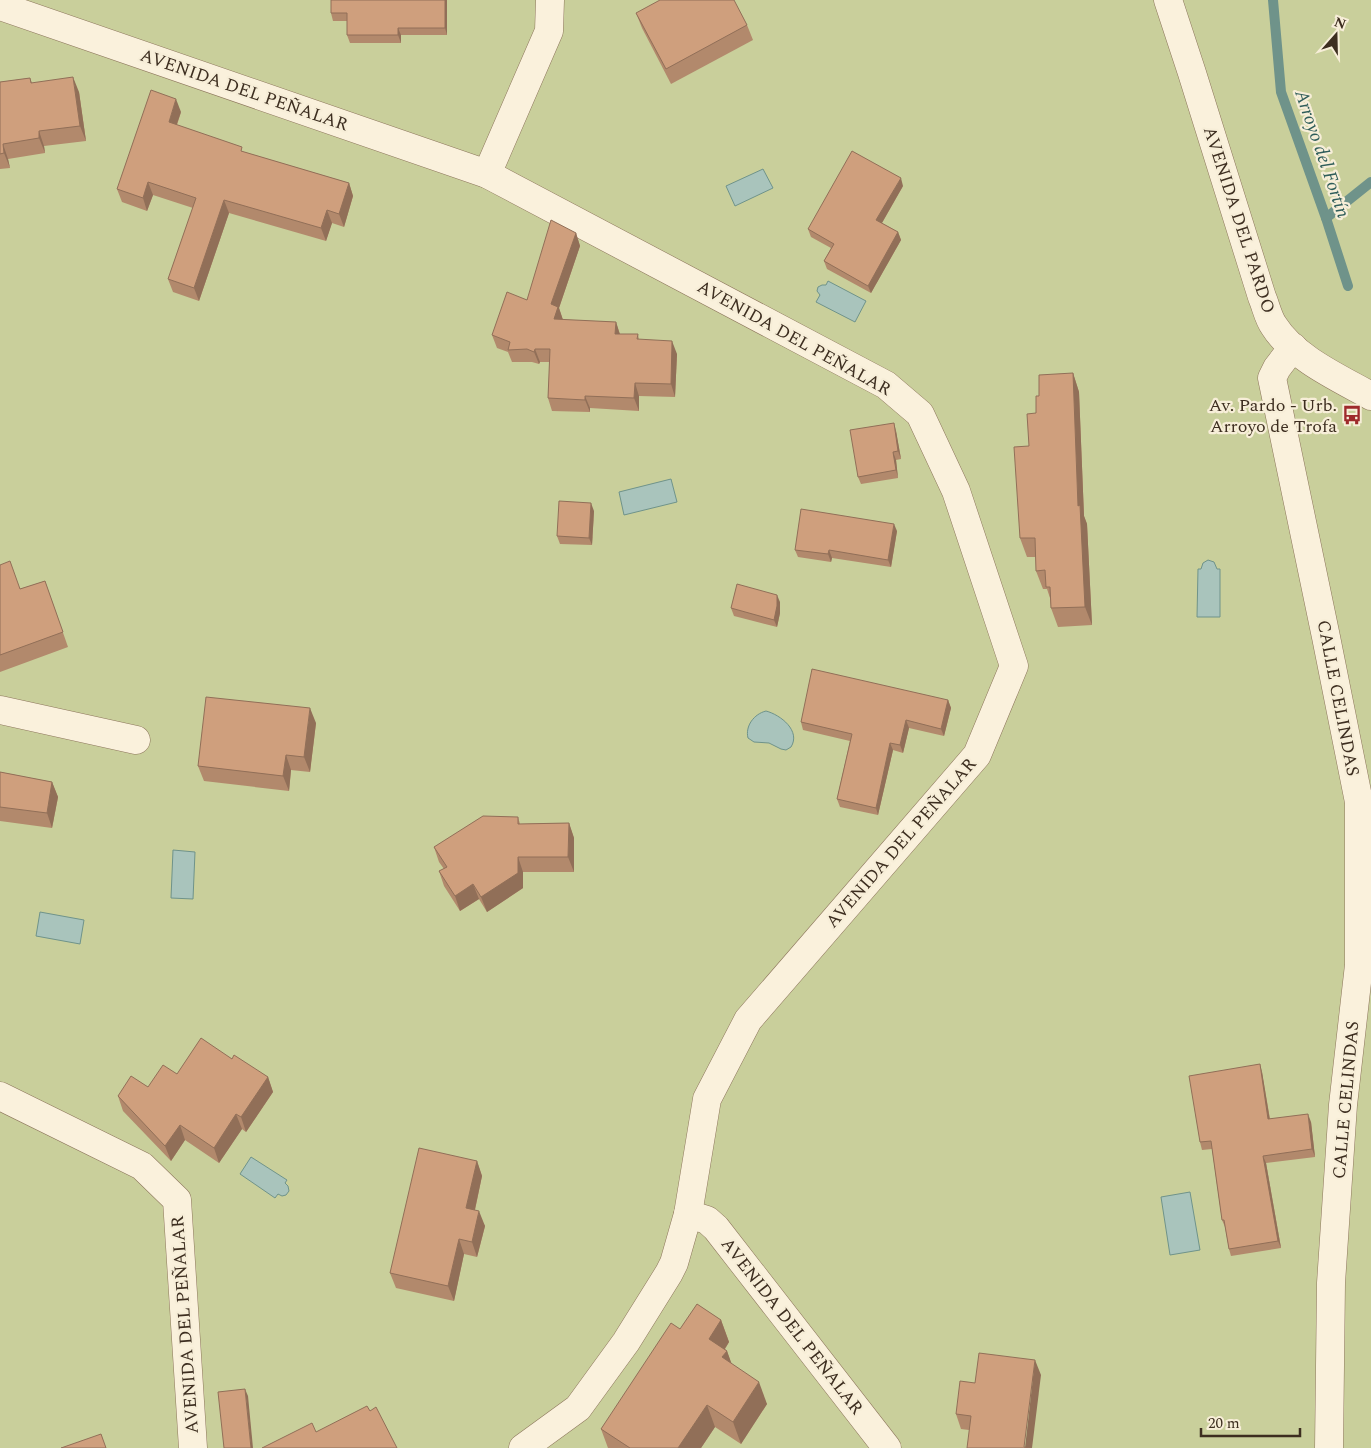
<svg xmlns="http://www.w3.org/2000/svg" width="1371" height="1448" viewBox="0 0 1371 1448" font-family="Spectral,serif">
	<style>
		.green { fill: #c9cf9b }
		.water { fill: #a9c4bc; stroke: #6f938a }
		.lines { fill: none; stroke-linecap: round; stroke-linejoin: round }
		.stream { stroke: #6f938a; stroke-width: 10 }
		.minor-casing { stroke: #8d765c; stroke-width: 29 }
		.minor { stroke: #faf1dc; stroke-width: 28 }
		.wall { fill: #b2896c }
		.shaded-wall { fill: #916f58 }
		.building { fill: #cf9f7d; stroke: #916f58 }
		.labels { text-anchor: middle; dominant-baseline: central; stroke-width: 4.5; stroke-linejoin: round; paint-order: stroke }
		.street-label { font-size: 18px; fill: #3d2e20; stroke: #f7eed8 }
		.poi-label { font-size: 18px; fill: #3d2e20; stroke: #f7eed8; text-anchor: end }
		.water-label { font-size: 19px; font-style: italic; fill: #2f5d5a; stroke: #f7eed8 }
	</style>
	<rect width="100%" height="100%" fill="#f0e4c8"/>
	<rect class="green" x="0" y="0" width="1371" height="1448"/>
	<g class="water">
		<polygon points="763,169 773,188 735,206 726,186"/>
		<polygon points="828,281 866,301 855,322 816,302 820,295 817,291 818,287 822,285 826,285"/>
		<polygon points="671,479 677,502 624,515 619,492"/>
		<polygon points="1208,560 1214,562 1217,569 1220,569 1220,617 1197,617 1198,569 1201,569 1203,563"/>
		<path d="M766 711C781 715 801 731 791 747L786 750 781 749 769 743 754 742 748 738C745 726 754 714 766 711Z"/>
		<polygon points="173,850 195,852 193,899 171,898"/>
		<polygon points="40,912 84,920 80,944 36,936"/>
		<polygon points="251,1157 287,1180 285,1183 288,1186 289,1191 286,1195 282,1196 278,1194 275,1198 240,1174"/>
		<polygon points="1190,1192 1200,1250 1170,1255 1161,1197"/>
	</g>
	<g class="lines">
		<g class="stream">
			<polyline points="1273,0 1281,92 1326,218 1348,286"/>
			<polyline points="1326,218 1371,182"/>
		</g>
		<defs>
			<g id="minor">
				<path d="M1168 0 1192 73 1262 297C1266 306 1268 318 1274 326 1294 358 1339 378 1371 396"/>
				<polyline points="0,6 487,174 886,385 920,414 956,491 1014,666 977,755 748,1020 707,1099 688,1214 674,1263 669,1273 626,1342 578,1408 523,1448"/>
				<polyline points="487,174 549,31 550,0"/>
				<polyline points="1293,347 1277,368 1272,378 1326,637 1359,802 1359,965 1343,1105 1331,1283 1329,1448"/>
				<polyline points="0,710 136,740"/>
				<polyline points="0,1096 142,1166 177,1200 193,1448"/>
				<polyline points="688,1214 707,1220 716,1228 887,1448"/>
			</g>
		</defs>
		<use href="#minor" class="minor-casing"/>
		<use href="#minor" class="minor"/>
	</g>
	<g class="wall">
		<polygon points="447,0 447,35 401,35 401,43 350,43 347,35 347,21 333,21 331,13"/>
		<polygon points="636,13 747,25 753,40 671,84 642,28"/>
		<polygon points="30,78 32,83 79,92 86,141 44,146 45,153 8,159 10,168 0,169 0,82"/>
		<polygon points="181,112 177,125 244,152 349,183 353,196 344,227 332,223 326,241 229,213 199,301 173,292 168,279 193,208 153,195 147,211 122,202 117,189"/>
		<polygon points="903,186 882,223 898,232 901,240 871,293 827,269 824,261 831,248 811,237 808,229"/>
		<polygon points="576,233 580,246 559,308 563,320 616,322 620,334 638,334 639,340 677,354 675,397 639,396 639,411 590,408 590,412 552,411 548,398 550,362 540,362 539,364 532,362 512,362 508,352 497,348 492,335 527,300"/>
		<polygon points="1073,373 1079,392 1084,516 1087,524 1092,625 1058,627 1051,608 1050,598 1047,589 1043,589 1036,571 1036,557 1027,557 1020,538 1036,413 1039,396"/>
		<polygon points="896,431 901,459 896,460 898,478 861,484 858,477"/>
		<polygon points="594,511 592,545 560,544 557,536"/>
		<polygon points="897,531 891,567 832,558 831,562 798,557 795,550"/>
		<polygon points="0,565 20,589 45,581 68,647 0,672"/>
		<polygon points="780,602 780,613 777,627 734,616 731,608"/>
		<polygon points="948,700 951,708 944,736 909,728 903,753 893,750 878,815 840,807 837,799 850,741 803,730 801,722"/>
		<polygon points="316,723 310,772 291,770 289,791 204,781 198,766"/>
		<polygon points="0,772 52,782 58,797 52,828 0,821"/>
		<polygon points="518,817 520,824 569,823 574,838 574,872 523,872 523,888 487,912 479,899 460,911 444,886 439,871 444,869 439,862 434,847"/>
		<polygon points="232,1059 268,1077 273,1092 246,1132 242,1129 219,1163 185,1140 171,1161 123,1111 118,1096 148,1087 177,1074"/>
		<polygon points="1262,1072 1270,1119 1311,1122 1315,1157 1266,1163 1281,1248 1231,1256 1229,1249 1225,1227 1222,1220 1212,1149 1202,1150 1200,1142"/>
		<polygon points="477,1161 482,1176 475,1210 485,1226 477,1257 464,1254 454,1301 396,1288 390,1273"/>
		<polygon points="721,1320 729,1342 725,1349 727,1351 731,1363 767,1404 741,1444 715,1427 701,1448 608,1448 601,1429 680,1329"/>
		<polygon points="1041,1375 969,1430 961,1429 956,1414 975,1383"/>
	</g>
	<g class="shaded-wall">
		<polygon points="445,0 447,0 447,35 445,28"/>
		<polygon points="398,28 401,35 401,43 398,35"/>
		<polygon points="73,77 79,92 86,141 80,126"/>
		<polygon points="176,99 181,112 173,135 169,122"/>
		<polygon points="39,131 44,146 45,153 39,138"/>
		<polygon points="3,144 8,159 10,168 4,153"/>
		<polygon points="901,178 903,186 879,228 876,220"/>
		<polygon points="148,182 153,195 147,211 143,198"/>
		<polygon points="349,183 353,196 344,227 339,214"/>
		<polygon points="224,200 229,213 199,301 194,288"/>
		<polygon points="327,210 332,223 326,241 321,228"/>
		<polygon points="898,232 901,240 871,293 868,286"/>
		<polygon points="576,233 580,246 559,308 563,320 554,319 551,304"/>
		<polygon points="616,322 620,335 615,334"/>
		<polygon points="672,341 677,354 675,397 671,384"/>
		<polygon points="535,349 540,362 539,364 534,352"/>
		<polygon points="1073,373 1079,392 1084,516 1087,524 1092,625 1085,607 1078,506"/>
		<polygon points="635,383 639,396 639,411 634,398"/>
		<polygon points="585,396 590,408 590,412 585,400"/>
		<polygon points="894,423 896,431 901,459 898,451"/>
		<polygon points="893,452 896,460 898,478 896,470"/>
		<polygon points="591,503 594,511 592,545 589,538"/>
		<polygon points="894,524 897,531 891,567 888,560"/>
		<polygon points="829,550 832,558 831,562 828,554"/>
		<polygon points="777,595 780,602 780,613 777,627 774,620"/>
		<polygon points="948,700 951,708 944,736 941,729"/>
		<polygon points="310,708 316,723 310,772 304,757"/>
		<polygon points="906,720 909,728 903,753 900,745"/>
		<polygon points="890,743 893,750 878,815 876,808"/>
		<polygon points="286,755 291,770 289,791 283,776"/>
		<polygon points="52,782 58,797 52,828 47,813"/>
		<polygon points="569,823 574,838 574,872 568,857"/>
		<polygon points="518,857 523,872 523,888 487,912 481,897"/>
		<polygon points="473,884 479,899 460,911 455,896"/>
		<polygon points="1260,1064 1262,1072 1271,1127 1268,1119"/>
		<polygon points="268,1077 273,1092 246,1132 241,1117"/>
		<polygon points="236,1114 242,1129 219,1163 214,1148"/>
		<polygon points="1308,1114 1311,1122 1315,1157 1312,1149"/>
		<polygon points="180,1125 185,1140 171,1161 165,1146"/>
		<polygon points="1263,1156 1266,1163 1281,1248 1278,1241"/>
		<polygon points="477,1161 482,1176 472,1223 466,1208"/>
		<polygon points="479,1211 485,1226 477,1257 472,1242"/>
		<polygon points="459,1239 464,1254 454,1301 448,1286"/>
		<polygon points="721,1320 729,1342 717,1361 709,1339"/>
		<polygon points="727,1351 735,1373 722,1357"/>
		<polygon points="1035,1360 1041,1375 1032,1448 1025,1448"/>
		<polygon points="759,1382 767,1404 741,1444 733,1422"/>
		<polygon points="245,1389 248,1396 253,1448 251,1448"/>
		<polygon points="707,1405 715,1427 701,1448 678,1448"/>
	</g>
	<g class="building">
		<polygon points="331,0 445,0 445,28 398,28 398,35 347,35 347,13 331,13"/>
		<polygon points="660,0 734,0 747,25 666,69 636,13"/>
		<polygon points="73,77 80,126 39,131 39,138 3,144 4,153 0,154 0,82 30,78 31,83"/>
		<polygon points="151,90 176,99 169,122 242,147 241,151 349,183 339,214 327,210 321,228 224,200 194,288 168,279 196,198 148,182 143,198 117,189"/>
		<polygon points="852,151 901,178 876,220 898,232 868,286 824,261 834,244 808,229"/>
		<polygon points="551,220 576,233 551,304 558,307 554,319 616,322 615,334 638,334 637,339 672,341 671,384 635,383 634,398 585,396 585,400 548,398 550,349 535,349 534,352 527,349 508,350 510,342 492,335 507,292 527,300"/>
		<polygon points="1073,373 1078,506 1080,505 1085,607 1051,608 1050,587 1046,587 1045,570 1036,571 1035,538 1020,538 1014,447 1029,446 1027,414 1036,413 1036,396 1039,396 1039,375"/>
		<polygon points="894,423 898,451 893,452 896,470 858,477 850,430"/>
		<polygon points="559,501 591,503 589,538 557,536"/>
		<polygon points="801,509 894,524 888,560 829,550 828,554 795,550"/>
		<polygon points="10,561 20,589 45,581 63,632 0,655 0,565"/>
		<polygon points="737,584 777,595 777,606 774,620 731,608"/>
		<polygon points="812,669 948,700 941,729 906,720 900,745 890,743 876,808 837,799 852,734 801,722"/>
		<polygon points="206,697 310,708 304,757 286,755 283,776 198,766"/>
		<polygon points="0,772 52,782 47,813 0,807"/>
		<polygon points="483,816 518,817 518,824 569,823 568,857 518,857 518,873 481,897 473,884 455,896 439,871 447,867 434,847"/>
		<polygon points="201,1038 232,1059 234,1055 268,1077 241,1117 236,1114 214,1148 180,1125 165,1146 118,1096 131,1076 148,1087 163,1065 177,1074"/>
		<polygon points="1260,1064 1268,1119 1308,1114 1312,1149 1263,1156 1278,1241 1229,1249 1224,1220 1222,1220 1211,1141 1200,1142 1189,1076"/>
		<polygon points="419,1148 477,1161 466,1208 479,1211 472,1242 459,1239 448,1286 390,1273"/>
		<polygon points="697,1304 721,1320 709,1339 727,1351 722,1357 759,1382 733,1422 707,1405 678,1448 630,1448 601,1429 671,1323 680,1329"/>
		<polygon points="979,1353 1035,1360 1024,1447 1030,1448 967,1448 971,1416 956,1414 960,1381 975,1383"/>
		<polygon points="245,1389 251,1448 224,1448 218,1392"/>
		<polygon points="367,1406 370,1411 376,1407 397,1448 262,1448 312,1423 316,1432"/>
		<polygon points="101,1434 106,1448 61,1448"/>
	</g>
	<defs>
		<symbol id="bus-bare" viewBox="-9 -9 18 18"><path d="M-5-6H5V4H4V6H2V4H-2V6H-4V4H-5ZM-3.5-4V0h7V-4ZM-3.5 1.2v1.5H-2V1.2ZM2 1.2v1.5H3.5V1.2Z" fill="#9e2a2b" stroke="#f7eed8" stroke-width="2.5" paint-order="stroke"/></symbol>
	</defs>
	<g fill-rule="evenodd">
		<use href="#bus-bare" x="1338" y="401" width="28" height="28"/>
	</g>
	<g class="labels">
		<g class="street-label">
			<text transform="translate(244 90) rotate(19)">AVENIDA DEL PEÑALAR</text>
			<text transform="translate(1239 220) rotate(72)">AVENIDA DEL PARDO</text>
			<text transform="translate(794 338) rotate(29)">AVENIDA DEL PEÑALAR</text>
			<text transform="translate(1338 698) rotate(79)">CALLE CELINDAS</text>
			<text transform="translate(901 843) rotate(-49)">AVENIDA DEL PEÑALAR</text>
			<text transform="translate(1346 1100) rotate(-85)">CALLE CELINDAS</text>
			<text transform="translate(185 1325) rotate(-94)">AVENIDA DEL PEÑALAR</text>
			<text transform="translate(792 1326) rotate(52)">AVENIDA DEL PEÑALAR</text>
		</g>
		<g class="poi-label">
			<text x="1337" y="405">Av. Pardo - Urb.<tspan x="1337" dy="21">Arroyo de Trofa</tspan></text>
		</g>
		<g class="water-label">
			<text transform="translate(1322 154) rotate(71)">Arroyo del Fortín</text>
		</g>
	</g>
	<g transform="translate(1336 35) rotate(20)" stroke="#f7eed8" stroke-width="4" paint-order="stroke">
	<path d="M0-4L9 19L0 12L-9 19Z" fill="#3d2e20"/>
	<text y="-8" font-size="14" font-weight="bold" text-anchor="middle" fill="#3d2e20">N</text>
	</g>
	<path d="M1201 1428v8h99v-8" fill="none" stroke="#3d2e20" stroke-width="2.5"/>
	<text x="1208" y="1428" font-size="15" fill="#3d2e20" stroke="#f7eed8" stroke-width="4" paint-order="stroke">20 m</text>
</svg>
